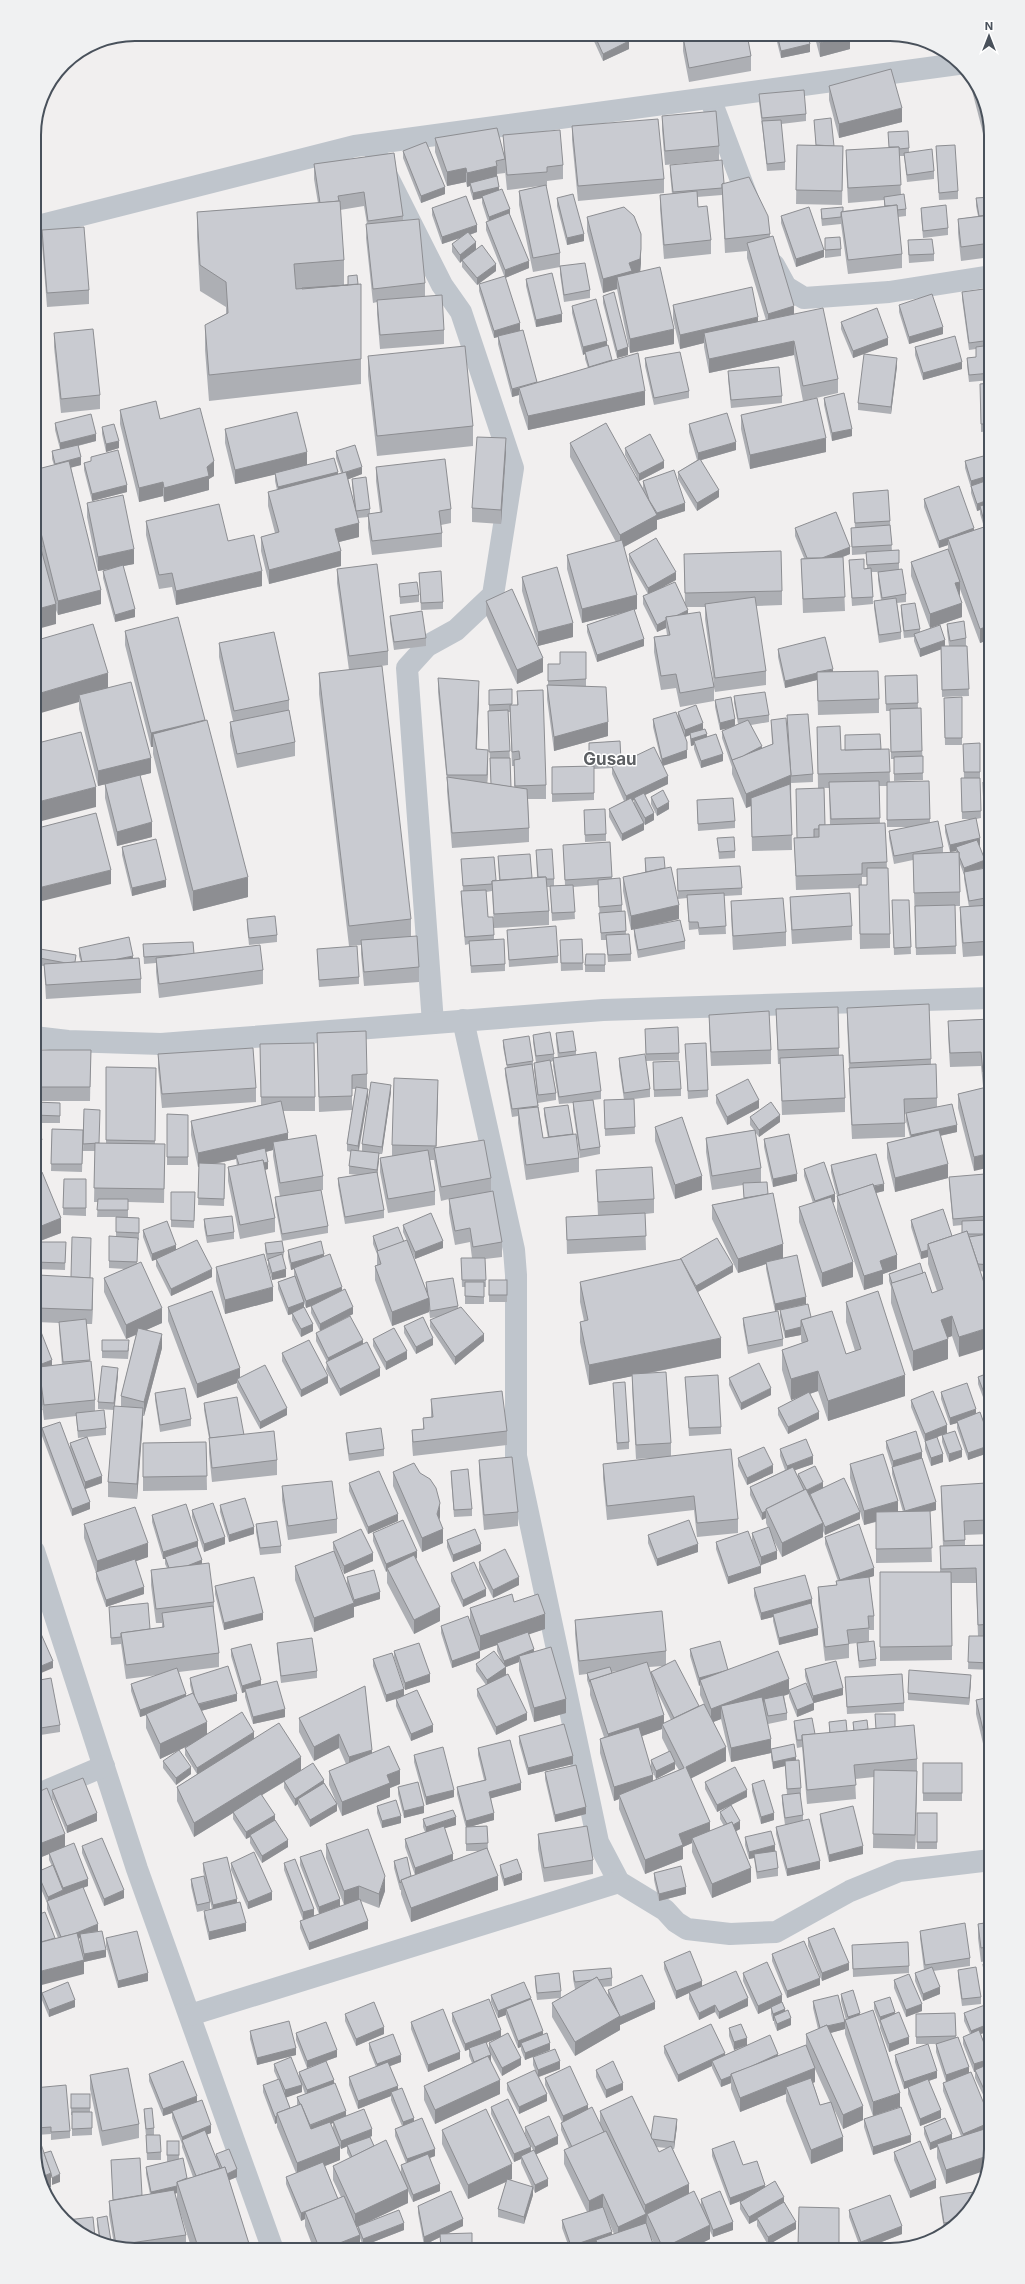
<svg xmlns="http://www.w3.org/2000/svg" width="1025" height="2284" viewBox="0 0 1025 2284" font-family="Inter,sans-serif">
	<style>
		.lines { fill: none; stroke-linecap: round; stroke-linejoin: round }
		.minor { stroke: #bfc5cc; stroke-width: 22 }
		.wall { fill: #adafb4; fill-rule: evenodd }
		.shaded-wall { fill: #8d8e92 }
		.building { fill: #c9cbd1; stroke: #8d8e92 }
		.labels { text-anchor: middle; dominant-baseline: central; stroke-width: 3; stroke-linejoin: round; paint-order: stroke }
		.district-label { font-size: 17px; font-weight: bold; fill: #5c5f63; stroke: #fff }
		.rim { fill: none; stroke: #49515b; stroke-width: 2 }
	</style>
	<rect width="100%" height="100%" fill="#f1efef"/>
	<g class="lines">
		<g class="minor">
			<polyline points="710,98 751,207"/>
			<polyline points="371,144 442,285 461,312 513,468 493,595 456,630 427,646 407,668 433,1023"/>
			<polyline points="34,227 355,146 958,64"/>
			<polyline points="774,265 786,287 804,298 889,292 991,276"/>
			<polyline points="463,1020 514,1250 516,1275 516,1456 598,1842 619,1882 665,1910 676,1922 687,1929 730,1934 776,1932 850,1891 899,1871 991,1860"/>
			<polyline points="34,1037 68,1041 161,1044 603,1010 991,998"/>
			<polyline points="34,1551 137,1869 273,2250"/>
			<polyline points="34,1796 104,1766"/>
			<polyline points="190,2015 619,1882"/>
		</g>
	</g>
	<g class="wall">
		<polygon points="591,34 625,34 629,49 603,61 593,39 593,35 592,36"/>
		<polygon points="689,34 747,34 751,56 751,71 689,82 683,51 683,37 689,36"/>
		<polygon points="775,34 807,34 810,52 781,58"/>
		<polygon points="814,34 850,34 850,49 820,57"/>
		<polygon points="892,34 897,34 900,36 892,36"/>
		<polygon points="969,79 986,103 991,135 991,164"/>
		<polygon points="829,86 902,122 839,138 829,100"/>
		<polygon points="759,94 806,114 806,121 781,124 785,162 785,170 767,171 762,125 762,126 759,102"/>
		<polygon points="662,116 719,146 719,160 665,165 662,130"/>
		<polygon points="814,120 834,146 843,146 842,205 796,204 797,145 816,145"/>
		<polygon points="572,126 664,179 664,193 578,201 572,140"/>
		<polygon points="888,132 909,148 909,152 934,171 934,179 907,182 904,156 899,156 901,194 906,209 906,216 898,217 902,254 902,268 848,274 841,224 822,226 821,217 821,209 843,211 884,206 884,200 848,203 846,164 846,150 889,148"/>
		<polygon points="503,135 563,165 563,179 547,181 547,186 546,186 560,253 560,266 590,290 590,298 564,302 560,274 560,267 533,272 519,205 519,191 540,186 507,190 505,170 505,173 497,174 499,190 510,215 529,268 505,278 486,230 486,222 488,222 482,203 482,198 473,200 470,190 470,186 467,187 466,182 447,186 435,152 435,138 504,153"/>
		<polygon points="936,146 958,191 958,199 939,200"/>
		<polygon points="403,151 445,194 421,203 403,158"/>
		<polygon points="394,153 403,216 403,220 425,283 425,296 444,330 444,344 380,349 377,314 377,302 373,303 366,238 367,224 364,206 340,210 344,260 344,285 361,284 361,384 209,401 205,350 205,325 226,314 226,307 200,291 197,237 197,212 318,203 314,179 314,164"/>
		<polygon points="670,165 724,183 770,234 770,237 794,314 838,379 838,393 803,401 794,355 709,373 704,347 704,343 680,349 673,319 673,305 758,322 766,320 747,258 747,251 725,253 722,195 697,197 698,207 711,240 711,254 664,259 660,209 660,195 672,194 670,173"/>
		<polygon points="991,197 991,257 961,261 958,233 958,219 978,216 976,206 976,198"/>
		<polygon points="557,198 584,241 567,245 557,206"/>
		<polygon points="432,208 477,232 470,235 476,249 496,271 477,285 462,267 462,261 460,263 452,252 452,244 461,238 442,244 432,215"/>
		<polygon points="921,208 948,228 948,235 923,238 921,215"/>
		<polygon points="781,216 824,257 796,267 781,223"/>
		<polygon points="587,217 641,263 640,272 674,344 630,353 617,289 603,293 587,231"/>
		<polygon points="42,230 89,290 89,304 47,307 42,244"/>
		<polygon points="825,238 841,249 841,256 825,258"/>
		<polygon points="908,247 934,254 934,261 909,263"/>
		<polygon points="526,279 562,322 536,327 526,286"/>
		<polygon points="479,284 520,331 537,382 588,368 585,359 585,354 583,355 572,313 572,306 607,346 612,361 645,405 528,430 519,402 519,395 512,397 498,344 498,337 494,338 479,291"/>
		<polygon points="991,288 991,380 969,382 967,365 967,358 976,357 976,349 969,350 962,299 962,292"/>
		<polygon points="603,296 628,355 617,358 603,303"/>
		<polygon points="899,305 943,334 909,344 899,312"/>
		<polygon points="841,322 888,345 853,358 841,329"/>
		<polygon points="54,333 100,395 100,409 61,413 54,347"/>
		<polygon points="915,347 962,369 923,380 915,355"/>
		<polygon points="368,356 473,426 473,446 377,456 368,376"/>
		<polygon points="645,358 689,391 689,398 654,405 645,366"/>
		<polygon points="897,366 891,414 858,410 858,403"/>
		<polygon points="728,371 782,396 782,403 731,408 728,379"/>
		<polygon points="991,383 991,431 981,432 980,384"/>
		<polygon points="824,398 852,436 832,441 824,405"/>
		<polygon points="120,410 160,419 214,476 209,479 209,490 164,502 163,496 139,502 120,424"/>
		<polygon points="741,415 826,452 750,469 741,429"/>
		<polygon points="55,423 96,441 78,446 81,465 71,467 101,604 58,615 56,610 56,624 34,519 34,470 54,465 52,459 52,451 60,449 55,430"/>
		<polygon points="689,424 736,450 701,460 719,497 697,511 678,479 678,472 697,460 689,432"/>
		<polygon points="102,427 119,448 106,452 102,434"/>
		<polygon points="225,429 307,465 338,474 341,473 336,458 336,451 362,474 348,479 354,502 352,486 352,479 370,509 370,514 380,512 376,481 376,467 451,509 451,523 441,525 442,533 442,547 372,555 368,528 368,517 358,518 359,537 339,542 341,566 269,584 261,551 261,537 275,533 268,506 268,492 277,490 275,481 275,474 235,484 225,443"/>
		<polygon points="570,443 637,477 625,455 625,448 664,468 639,481 643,488 643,481 685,511 657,520 657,529 624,547 637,609 634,610 644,646 597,662 587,632 587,625 622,613 582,623 567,569 567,555 616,542 570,457"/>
		<polygon points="506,452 501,524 472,522 472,508"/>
		<polygon points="991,454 991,544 988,531 986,532 991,547 991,639 980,643 960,589 960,596 962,617 930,628 911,576 911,562 948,549 948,545 939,548 924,507 924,499 974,530 984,527 980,514 980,510 977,511 971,493 971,488 965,468 965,461"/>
		<polygon points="91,457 127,492 92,501 84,470 84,463 91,461"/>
		<polygon points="853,493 890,521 892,551 899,550 899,569 906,594 906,602 897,603 901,632 901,639 879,643 874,608 874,601 881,600 878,580 878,572 882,572 872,572 873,604 852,606 849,560 864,569 867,568 866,554 852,555 851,528 855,528"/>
		<polygon points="87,503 134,564 123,566 135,617 115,622 103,578 103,571 115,568 98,571 87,517"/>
		<polygon points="146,521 228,541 262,586 176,605 172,587 159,589 146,535"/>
		<polygon points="795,528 850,554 843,557 845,611 803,613 801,559 804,558 795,536"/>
		<path d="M629 554 676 580 664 586 685 604 684 554 782 591V605L756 606 766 671V685L715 692 714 688V701L680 707 676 688 661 690 654 652V637L667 635 666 628 657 632 643 604V596L648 594 629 561ZM687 607H705V619L714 684 688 614Z"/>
		<polygon points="337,569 388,651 388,665 361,669 411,919 411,936 419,967 419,982 364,986 361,954 361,945 349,946 319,694 319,673 349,670 337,583"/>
		<polygon points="419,573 443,602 443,609 421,610"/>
		<polygon points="522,577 573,637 538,646 522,591"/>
		<polygon points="399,584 419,595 419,602 400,604"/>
		<polygon points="486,601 543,672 517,684 486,615"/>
		<polygon points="901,605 920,629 920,632 945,646 949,646 947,631 947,624 966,638 966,646 967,646 969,696 942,697 941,649 920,657 914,641 914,637 904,638 901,613"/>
		<polygon points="390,616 426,638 426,646 394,650 390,623"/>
		<polygon points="125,631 248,897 193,911 153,754 153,747 151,747 125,645"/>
		<polygon points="34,641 108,688 151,773 98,786 79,709 79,702"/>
		<polygon points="219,643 289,700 289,710 295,742 295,756 237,768 230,736 230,722 233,721 219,657"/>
		<polygon points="778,649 833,672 879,699 879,713 818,715 817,680 785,688 778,657"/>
		<polygon points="586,652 586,686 608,736 554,751 547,699 547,685 548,685 548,664 560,664"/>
		<polygon points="917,675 918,708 921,708 923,780 894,781 894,759 891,759 890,711 886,711 885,676"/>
		<path d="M438 678 479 695 477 749 488 764 487 783 491 784 488 718 489 711V690L512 689V705H517V691L546 785V799H528L529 828V842L452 848 447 791V782L438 692ZM508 712H510L512 766H514V787H511Z"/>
		<polygon points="734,696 769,715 769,722 751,725 762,748 772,744 771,720 788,747 787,715 813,774 813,782 791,783 791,780 792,850 752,851 751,806 746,808 732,774 732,767 722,738 722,731 730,728 720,730 715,707 715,700 735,726 738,724 734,703"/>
		<polygon points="962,697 962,745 945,745 944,698"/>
		<path d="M678 712 703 730 707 737 723 761 701 768 694 749V745L691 746 690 740V735L685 737 682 729 687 758 663 766 668 784 645 795 654 820 645 825 644 824V830L622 841 609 817V809L624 801 612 774V768L594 769V800L552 802V767L589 766V743L620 741 621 763 661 760 653 727V719L678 717ZM634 799V805L632 800Z"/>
		<path d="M817 727 841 750 889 749 890 782 929 781 930 823 943 847V853L956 852V851L950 852 945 832V825L974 819H962L961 778H964L963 744 980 772V780L981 818 976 819 980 846H979L985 867 979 869 991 867V904L984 906 991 905V955L963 957 960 921V907H969L964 879V875L960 864V906H955L956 954 916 955 913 860 894 864 889 838V831L910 827H887V786H879L880 823H885L887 868 890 934V948L860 949 859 888 796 890 794 838H797L818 788ZM824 788H829L830 825H825ZM862 877H867V885H862Z"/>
		<polygon points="987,732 991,732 991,818 984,818 983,782 988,782"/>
		<polygon points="105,784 152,837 117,846 105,798"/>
		<polygon points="651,797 669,809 657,816 651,804"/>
		<polygon points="697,800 735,821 735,828 698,831"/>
		<polygon points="584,810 606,834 606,841 585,842"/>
		<polygon points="717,838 735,851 735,858 719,859"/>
		<polygon points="610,842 612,879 622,905 622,911 625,911 626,934 631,954 631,961 608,962 606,940 601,940 598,885 573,887 575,919 552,921 550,887 547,887 549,911 549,925 494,928 492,891 486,892 488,917 494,935 494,939 505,964 505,971 471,973 469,944 465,945 461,898 461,891 463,891 461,859 496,880 499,880 498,856 532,878 537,877 536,850 554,879 554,886 565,885 563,845"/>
		<polygon points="122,847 166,887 132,896 122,855"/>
		<polygon points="645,858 665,868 679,919 641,928 685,941 685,949 638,958 634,936 634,929 631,930 623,891 623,877 645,872"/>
		<polygon points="677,869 742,888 742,895 724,896 726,934 699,935 698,929 689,930 687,898 678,899"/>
		<polygon points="790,897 852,926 852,940 792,944 790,911"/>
		<polygon points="892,900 909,900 911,954 894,955"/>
		<polygon points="731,901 786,932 786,946 733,950 731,916"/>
		<polygon points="247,919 277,935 277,942 249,945 247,927"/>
		<polygon points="507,930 558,956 558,963 509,967"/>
		<polygon points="582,939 583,970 561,971 560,940"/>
		<polygon points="143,944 194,954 263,970 263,984 159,998 156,972 156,963 144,964"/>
		<polygon points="34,948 76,962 81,962 79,956 79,948 133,959 141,979 141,993 46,999 44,966 34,965"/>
		<polygon points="317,949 359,977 359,984 319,987"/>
		<polygon points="605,954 605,972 585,972 585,965"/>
		<polygon points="847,1008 931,1059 931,1064 937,1098 937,1107 957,1132 940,1136 948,1178 895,1192 887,1158 887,1143 910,1137 906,1121 906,1113 905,1114 905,1137 852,1139 849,1082 849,1068 847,1022"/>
		<polygon points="776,1009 839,1048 839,1055 845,1098 845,1112 782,1115 780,1064 778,1064"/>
		<polygon points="709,1015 771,1050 771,1064 711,1066 709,1029"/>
		<polygon points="991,1019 991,1085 983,1086 981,1066 950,1067 948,1035 948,1021"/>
		<polygon points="645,1029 679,1053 679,1060 646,1061"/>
		<path d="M317 1033 367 1074V1088L368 1096 359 1151H362V1144L391 1092 382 1154H379L377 1172 384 1210V1218L345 1224 338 1185V1178L358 1175 349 1174V1166L351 1152 347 1151V1144L352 1110 319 1112ZM352 1089H356L352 1110Z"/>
		<polygon points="556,1033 576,1051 576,1055 601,1091 601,1099 593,1100 600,1147 600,1154 580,1158 573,1110 573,1103 559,1104 553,1066 553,1061 551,1062 556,1093 556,1100 538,1103 534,1070 534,1063 536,1063 533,1042 533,1035 554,1054 554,1058 558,1058 556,1040"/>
		<polygon points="503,1040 533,1061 533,1068 543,1138 548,1138 544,1115 544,1108 573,1134 579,1158 579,1172 526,1180 518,1123 518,1116 512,1117 505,1075 505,1068 507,1068 503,1047"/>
		<polygon points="260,1044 315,1097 315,1111 283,1111 288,1140 323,1176 323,1190 321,1190 328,1226 328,1233 282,1241 284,1252 283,1259 286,1277 272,1280 268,1266 268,1261 267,1261 265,1250 265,1243 282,1241 275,1205 275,1197 280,1197 273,1156 273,1150 266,1152 268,1169 265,1170 275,1218 275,1232 240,1239 228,1181 228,1167 237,1166 236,1159 215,1164 225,1164 224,1206 198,1205 199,1167 198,1167 191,1135 191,1121 261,1105"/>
		<polygon points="685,1044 708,1090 708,1097 688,1099"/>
		<polygon points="34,1050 91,1050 90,1101 34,1101"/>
		<polygon points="158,1054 256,1088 256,1102 162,1108 158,1068"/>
		<polygon points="619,1058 650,1089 650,1097 634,1099 635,1134 605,1136 604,1100 624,1100 619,1066"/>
		<polygon points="653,1062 681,1089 681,1096 654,1097"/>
		<polygon points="106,1067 156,1068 155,1144 165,1144 164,1203 128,1202 128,1217 139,1218 139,1240 138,1240 137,1264 162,1323 146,1330 162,1348 144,1416 143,1416 137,1499 108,1497 108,1482 114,1410 98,1409 98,1402 118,1375 115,1406 121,1407 121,1396 136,1335 126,1339 104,1292 104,1278 125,1269 109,1268 109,1236 116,1237 116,1217 97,1217 98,1202 94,1202 95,1151 83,1151 84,1109 99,1143 106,1144"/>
		<polygon points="991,1086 974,1171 958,1108 958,1094"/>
		<polygon points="438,1094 436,1148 491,1178 491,1192 502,1242 502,1257 485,1259 486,1287 484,1287 484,1304 465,1304 465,1287 462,1287 461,1258 472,1258 470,1242 455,1245 449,1213 449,1199 441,1201 434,1160 430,1160 435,1191 435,1205 388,1213 380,1172 380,1158 392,1156 392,1145"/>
		<polygon points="716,1095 759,1108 727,1125 716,1103"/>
		<polygon points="35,1102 60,1103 60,1123 38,1123 42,1147 34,1150"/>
		<polygon points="167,1114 188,1115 188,1165 167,1165"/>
		<polygon points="750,1117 780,1122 759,1137 755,1132 761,1168 761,1182 768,1194 783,1258 806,1304 775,1311 766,1269 766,1264 738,1273 712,1219 712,1205 744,1198 743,1185 712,1190 706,1152 706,1138 754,1130 750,1125"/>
		<polygon points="655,1127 702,1190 675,1199 655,1141"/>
		<polygon points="52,1129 83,1130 82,1172 51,1171"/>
		<polygon points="764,1139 797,1181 773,1187 764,1147"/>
		<polygon points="831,1165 884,1191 876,1193 897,1269 883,1274 883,1284 864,1290 837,1211 837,1196 831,1172"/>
		<polygon points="804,1169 835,1202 832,1202 853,1277 822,1287 799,1222 799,1207 813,1203 804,1176"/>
		<polygon points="596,1170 654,1199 654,1213 645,1214 646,1250 567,1254 566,1217 598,1216"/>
		<polygon points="34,1175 61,1233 38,1242 66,1242 65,1270 34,1269"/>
		<polygon points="949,1177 988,1216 988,1220 991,1220 991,1273 980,1271 959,1357 952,1336 947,1338 948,1359 913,1371 891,1303 891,1287 889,1281 889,1274 923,1272 932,1293 937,1291 928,1264 928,1257 921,1259 911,1227 911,1220 952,1236 962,1233 962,1225 953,1226 949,1184"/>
		<polygon points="64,1179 86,1179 86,1216 63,1215"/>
		<polygon points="171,1192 195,1192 194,1228 171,1227"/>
		<polygon points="204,1219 234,1232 234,1239 207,1243 204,1227"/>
		<polygon points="403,1225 443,1248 415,1259 409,1245 426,1290 426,1282 458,1306 458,1309 484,1341 455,1365 430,1327 430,1320 438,1317 430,1318 429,1310 429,1312 392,1326 375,1280 375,1266 377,1265 377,1254 373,1244 373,1236 404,1242 407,1241 403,1232"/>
		<polygon points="143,1230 212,1277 171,1296 156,1266 156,1259 152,1261 143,1237"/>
		<path d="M91 1245 90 1278 93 1292 92 1324H86L90 1362 95 1400V1411L106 1428V1435L87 1437 102 1483 86 1489 90 1509 72 1516 42 1436V1428L70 1450V1443L86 1437 78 1438 76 1416 44 1420 39 1381V1372L34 1374V1314L37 1321V1308L71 1277ZM37 1322 59 1323V1329L62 1365 52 1366Z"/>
		<polygon points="288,1250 324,1257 342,1291 353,1314 320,1331 311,1313 311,1306 306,1308 304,1303 304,1307 313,1331 301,1337 292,1320 292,1314 288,1315 278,1289 278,1282 294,1276 294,1269 291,1270 288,1257"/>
		<polygon points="216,1267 273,1301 225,1314 216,1281"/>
		<polygon points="733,1272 698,1292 721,1358 650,1373 671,1443 671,1456 738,1519 738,1533 697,1537 694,1510 607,1520 603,1478 603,1464 653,1458 636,1459 632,1388 632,1376 589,1385 580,1342 580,1322 584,1321 580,1302 580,1282"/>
		<rect x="489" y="1280" width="18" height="22"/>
		<polygon points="846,1302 905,1396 828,1421 818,1391 810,1394 819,1419 788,1434 778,1415 778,1408 797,1398 791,1400 782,1370 782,1350 802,1343 801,1341 801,1335 785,1338 780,1317 780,1310 811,1317 846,1354 855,1351 846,1322"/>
		<polygon points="168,1307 240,1378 287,1415 260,1429 237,1387 237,1383 197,1398 168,1321"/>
		<polygon points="743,1318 783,1339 783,1346 748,1354 743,1325"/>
		<polygon points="404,1326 433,1345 416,1354 404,1333"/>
		<polygon points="316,1333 363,1344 380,1376 340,1396 326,1370 327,1362 316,1341"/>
		<polygon points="373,1339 407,1359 386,1370 373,1346"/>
		<polygon points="102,1340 129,1348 128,1359 102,1358"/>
		<polygon points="282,1353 328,1383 301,1397 282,1361"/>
		<polygon points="991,1372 991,1418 978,1384 978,1377"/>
		<polygon points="685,1377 721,1427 721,1434 689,1436"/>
		<polygon points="729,1378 771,1395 741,1410 729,1385"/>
		<polygon points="613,1383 629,1442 629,1449 617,1450"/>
		<polygon points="941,1392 976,1414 991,1443 991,1452 968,1460 957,1428 957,1423 950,1425 941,1399"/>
		<polygon points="155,1393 191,1419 191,1426 160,1432 155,1400"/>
		<polygon points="431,1399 507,1431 507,1445 413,1456 412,1444 412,1430 423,1429 423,1418 431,1417"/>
		<polygon points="911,1400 947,1433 925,1442 911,1407"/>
		<polygon points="204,1403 277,1460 277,1475 212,1482 209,1453 209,1438 204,1410"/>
		<polygon points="346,1433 384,1449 384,1456 349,1461 346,1440"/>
		<polygon points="942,1435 962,1457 949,1462 942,1442"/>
		<polygon points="886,1441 922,1458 936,1510 930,1511 932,1562 876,1563 876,1522 864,1525 850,1478 850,1464 898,1512 903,1512 892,1474 892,1467 886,1448"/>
		<polygon points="925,1441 943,1462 931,1466 925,1449"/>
		<polygon points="206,1442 207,1490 143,1491 143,1443"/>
		<polygon points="780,1449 813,1464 795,1470 798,1477 798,1474 823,1488 860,1519 825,1535 823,1531 823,1537 782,1557 771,1535 777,1559 761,1565 752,1541 752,1533 768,1528 766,1523 766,1518 762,1520 750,1495 750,1487 785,1470 780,1456"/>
		<polygon points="738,1458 773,1473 747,1485 738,1466"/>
		<polygon points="479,1460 518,1512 518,1526 484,1530 479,1474"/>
		<polygon points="451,1471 472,1509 472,1516 454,1517 451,1478"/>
		<polygon points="393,1472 440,1517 439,1520 443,1543 422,1552 393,1486"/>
		<polygon points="349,1483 398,1521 368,1534 349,1491"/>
		<polygon points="282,1486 337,1519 337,1533 288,1540 282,1500"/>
		<polygon points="941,1486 988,1520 988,1534 965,1535 965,1545 991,1545 991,1670 968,1669 969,1636 978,1636 976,1583 952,1583 952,1660 880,1661 880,1572 940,1572 940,1546 943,1546 941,1500"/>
		<polygon points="220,1505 254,1534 229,1542 220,1512"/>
		<polygon points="192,1510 225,1544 204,1552 192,1517"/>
		<polygon points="152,1515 198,1548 202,1564 214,1602 214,1616 219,1653 219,1667 179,1672 186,1696 192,1693 190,1685 190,1678 237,1701 201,1711 207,1735 254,1738 301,1770 324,1783 337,1804 329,1785 329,1771 346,1764 339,1748 314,1761 299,1732 299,1718 365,1686 372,1753 400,1784 390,1788 390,1797 342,1816 337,1804 337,1811 310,1827 298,1806 298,1804 295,1806 284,1788 284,1782 262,1795 288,1847 262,1863 250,1843 250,1837 246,1839 233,1819 233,1813 194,1837 177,1801 177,1787 197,1774 185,1755 185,1748 194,1743 160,1759 146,1728 146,1715 140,1717 131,1691 131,1684 158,1675 126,1679 121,1644 111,1645 109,1607 150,1629 162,1628 162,1623 156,1623 151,1585 151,1570 167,1568 165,1564 165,1559 163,1559 152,1522"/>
		<polygon points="84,1524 148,1557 136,1561 144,1594 106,1607 96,1579 96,1573 84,1538"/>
		<polygon points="256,1524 281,1546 281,1553 260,1555 256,1532"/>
		<polygon points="373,1533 417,1558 416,1559 440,1621 414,1634 387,1583 387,1571 386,1572 373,1541"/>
		<polygon points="648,1535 698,1552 657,1566 648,1543"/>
		<polygon points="825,1537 874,1576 869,1577 874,1616 874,1630 869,1630 869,1641 876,1659 876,1666 859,1668 857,1650 857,1643 849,1644 849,1658 825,1661 818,1601 818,1587 836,1585 836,1581 838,1581 825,1544"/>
		<polygon points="447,1540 481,1551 453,1562 447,1547"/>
		<polygon points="333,1542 373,1561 344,1574 336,1557 350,1593 347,1585 347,1577 380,1599 354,1607 354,1605 354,1617 314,1632 295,1580 295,1566 334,1551 333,1549"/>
		<polygon points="716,1542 761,1573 728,1584 716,1549"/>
		<polygon points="479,1562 519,1585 493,1598 479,1570"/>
		<polygon points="451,1573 486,1596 463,1607 451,1581"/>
		<polygon points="215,1586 263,1620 224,1630 215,1594"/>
		<polygon points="754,1588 812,1605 818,1635 779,1645 773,1621 773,1617 761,1620 754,1596"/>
		<polygon points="514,1602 545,1629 528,1634 534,1652 566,1713 534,1722 519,1670 519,1662 506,1667 506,1675 502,1677 527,1720 496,1735 477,1696 477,1689 486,1685 476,1671 476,1664 501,1660 497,1651 497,1645 480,1650 480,1658 452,1668 441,1633 441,1626 470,1622 470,1608"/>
		<path d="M575 1620 666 1651V1664L699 1706 704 1704 700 1695V1685L699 1686 690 1656V1649L728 1670 789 1690 809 1691 805 1676V1669L843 1695 814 1703V1710L797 1717 789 1697V1694L784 1695 787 1713V1720L768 1724 771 1749 796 1761 801 1788V1796H800L803 1815V1821L820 1869 787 1876 776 1834V1827L785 1825 782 1803V1795H787L785 1766 773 1769 771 1757V1753L731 1762 721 1719 713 1722 726 1761 691 1778 710 1831 724 1826 720 1819V1812L729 1806 717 1812 705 1789V1782L747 1797 731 1805 740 1829 736 1831 751 1882 712 1898 692 1852V1843L683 1847V1859L645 1874 619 1809V1799L614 1801 600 1753V1739L604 1737 590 1695V1689L587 1680V1674L579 1675 575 1634ZM663 1666 651 1672V1675L649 1667ZM619 1671 612 1673 611 1672ZM655 1687 671 1720 664 1723ZM662 1729V1738L669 1752 651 1760V1768L656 1779 675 1769V1764L679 1770 653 1781 642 1736Z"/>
		<polygon points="277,1643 317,1671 317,1678 281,1683 277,1650"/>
		<polygon points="231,1649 261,1685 285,1717 253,1724 245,1697 245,1692 242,1693 231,1656"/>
		<polygon points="394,1651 430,1682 405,1690 394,1658"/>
		<polygon points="373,1659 404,1695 433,1732 411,1741 396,1706 396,1699 386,1702 373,1666"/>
		<polygon points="845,1677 904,1703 904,1711 847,1714"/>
		<polygon points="34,1681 60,1725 60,1732 34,1736"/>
		<polygon points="971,1682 969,1705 908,1700 908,1693"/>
		<polygon points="991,1697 991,1777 976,1714 976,1700"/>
		<polygon points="875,1714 895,1727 917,1759 917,1785 915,1849 873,1848 874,1777 855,1779 856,1799 807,1804 802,1747 797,1748 794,1728 794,1721 815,1734 829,1733 829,1722 847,1731 853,1731 853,1722 868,1729 876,1729"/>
		<polygon points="519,1736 573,1764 528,1775 519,1743"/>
		<polygon points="34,1746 36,1757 36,1764 34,1765"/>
		<polygon points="478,1748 521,1790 491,1798 494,1820 469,1827 487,1826 488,1850 498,1890 411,1922 401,1894 401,1890 400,1890 394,1868 394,1861 411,1876 415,1875 405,1847 405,1839 425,1832 423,1827 423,1819 456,1825 444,1828 453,1861 480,1851 466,1851 466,1828 457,1794 457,1787 484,1780 478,1755"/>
		<polygon points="414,1755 454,1797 426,1805 414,1762"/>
		<polygon points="163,1761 191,1774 176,1785 163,1768"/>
		<rect x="923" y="1763" width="39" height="38"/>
		<polygon points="545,1772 586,1814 555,1822 545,1779"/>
		<polygon points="752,1784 774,1820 761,1824 752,1791"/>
		<polygon points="398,1787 424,1813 404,1818 398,1794"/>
		<polygon points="52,1790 97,1821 67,1833 52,1797"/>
		<path d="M34 1794 65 1847 88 1886 83 1888 98 1931 106 1957 84 1962V1974L55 1938H58L47 1909V1903L37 1879V1872L52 1866 49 1860V1854L34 1860ZM80 1938V1942L81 1949 79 1939Z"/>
		<polygon points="377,1806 401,1823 382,1828 377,1813"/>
		<rect x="917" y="1813" width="20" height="36"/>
		<polygon points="820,1814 863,1854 829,1862 820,1821"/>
		<polygon points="538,1834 593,1860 593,1874 544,1882 538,1849"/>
		<polygon points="745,1837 775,1851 778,1868 778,1876 757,1879 754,1858 749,1859 745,1845"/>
		<polygon points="326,1844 385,1891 379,1908 361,1901 368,1929 309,1950 300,1928 300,1921 303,1920 284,1870 284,1863 314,1916 344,1905 326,1858"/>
		<polygon points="82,1846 124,1898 104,1906 82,1853"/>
		<polygon points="300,1857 340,1906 319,1914 300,1865"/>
		<polygon points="203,1863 237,1903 246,1931 209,1940 204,1918 204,1911 212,1909 203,1871"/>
		<polygon points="231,1863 272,1900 248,1909 231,1870"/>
		<polygon points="500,1865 522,1880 504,1886 500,1872"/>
		<polygon points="654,1873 686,1894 659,1901 654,1880"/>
		<polygon points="191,1879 210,1902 210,1909 197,1912 191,1886"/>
		<polygon points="990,1898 991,1898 991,1916 990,1912"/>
		<polygon points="991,1922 991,1960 981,1962 978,1938 978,1924"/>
		<polygon points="920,1931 970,1958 970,1966 933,1971 940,1994 923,2001 915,1981 915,1973 924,1970 920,1938"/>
		<polygon points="106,1938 148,1981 118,1988 106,1946"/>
		<polygon points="808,1938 849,1970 822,1981 808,1946"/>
		<polygon points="852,1945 909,1966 909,1973 853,1977"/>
		<polygon points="772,1954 820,1985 787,1998 772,1961"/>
		<polygon points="664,1962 702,1986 748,2006 719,2019 715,2012 699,2020 689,1999 689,1993 676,1999 664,1969"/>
		<polygon points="991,1963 991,1999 987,1999 983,1971 983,1964"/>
		<polygon points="958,1970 981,1997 981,2004 962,2006 958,1977"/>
		<polygon points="573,1971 612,1978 612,1986 602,1987 608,1996 608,1990 655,2009 620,2025 620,2023 620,2030 575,2056 552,2017 552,2003 577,1989 575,1989 573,1979"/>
		<polygon points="743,1973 782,2002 791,2025 777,2031 774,2023 774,2021 773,2021 771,2014 771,2008 758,2014 743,1981"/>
		<polygon points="535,1976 561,1991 561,1998 537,2000 535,1983"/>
		<polygon points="894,1980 922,2011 906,2017 894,1988"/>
		<polygon points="42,1993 75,2007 49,2017 42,2000"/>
		<path d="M841 1994 860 2015 873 2010V2116L845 2034V2029L830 2033 863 2120 843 2129 834 2109 843 2151 811 2164 786 2101V2094L740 2112 731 2089V2083L721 2087 712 2068V2066L678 2082 664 2053V2046L725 2055 746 2045 734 2050 729 2036V2028L747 2045 778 2056 806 2045V2034L818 2029 813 2008V2001L845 2020H846L841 2001ZM815 2069 830 2102 820 2105 813 2083 815 2082Z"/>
		<polygon points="491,1995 531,1999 543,2035 550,2050 525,2060 521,2050 521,2047 518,2048 506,2017 506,2015 498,2018 491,2002"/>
		<polygon points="874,2002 895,2014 909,2044 889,2052 880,2028 880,2025 874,2009"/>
		<polygon points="991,2006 991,2051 986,2039 986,2032 981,2034 990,2064 991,2063 991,2104 988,2105 975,2078 975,2072 974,2072 963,2044 963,2037 970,2034 964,2021 964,2013"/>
		<path d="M452 2013 501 2036 521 2065 502 2076 491 2055V2062L500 2094 435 2124 424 2100V2086L472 2063 469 2056V2049L465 2051 452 2021ZM498 2038 489 2043V2049L486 2043Z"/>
		<polygon points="955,2013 956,2038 969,2073 991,2121 946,2184 937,2158 937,2147 930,2150 924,2134 924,2127 952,2139 961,2136 943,2091 943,2083 946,2082 936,2052 936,2044 938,2044 916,2044 916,2014"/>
		<polygon points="345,2014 384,2034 356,2046 345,2021"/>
		<polygon points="411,2022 460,2059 428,2072 411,2029"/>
		<polygon points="250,2031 296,2055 257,2065 250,2039"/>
		<path d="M296 2033 337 2057 326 2061 346 2116 372 2136 370 2137 374 2146 401 2172V2165L406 2163 395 2136V2129L402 2126 391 2100V2096L358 2109 349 2085V2077L376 2067 369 2050V2043L401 2062 390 2066 398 2090 414 2121 435 2156 430 2158 440 2191 413 2202 408 2191V2203L357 2227 358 2230V2226L404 2230 363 2246 360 2238V2249L358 2250H314L305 2226V2219L301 2221 286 2184V2177L296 2173 277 2127V2123L275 2124 263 2092V2085L278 2080 274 2071V2064L299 2078V2072L322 2062 307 2068 296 2040ZM302 2085 305 2094 297 2097V2105L290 2108 286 2097 302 2092ZM333 2123V2129L331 2124ZM347 2146V2153L350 2158 333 2166V2180L341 2197 338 2199 325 2166 340 2160V2147L341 2149Z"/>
		<polygon points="895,2055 937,2078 929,2081 941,2118 920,2126 908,2094 908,2088 904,2089 895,2062"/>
		<polygon points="533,2057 560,2069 539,2077 547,2101 519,2114 507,2090 507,2083 536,2072 533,2065"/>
		<polygon points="596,2070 623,2090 606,2098 596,2077"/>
		<polygon points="149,2074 197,2102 211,2133 207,2134 216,2159 216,2154 237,2177 229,2180 251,2250 192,2250 177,2202 177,2193 175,2194 186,2235 186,2243 191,2250 128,2250 114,2244 109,2215 109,2201 113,2200 111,2160 142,2195 150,2194 146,2174 146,2167 167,2162 167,2141 179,2141 179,2159 187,2178 193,2177 182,2147 182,2144 172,2118 172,2113 163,2116 149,2081"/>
		<polygon points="90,2075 139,2124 139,2138 102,2146 90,2089"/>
		<path d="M545 2078 588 2109 600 2123V2111L651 2136 677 2126 674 2149H673L689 2193 701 2205V2199L733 2230 713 2237 710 2231V2239L688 2250H657L650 2235 655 2250H596V2245L580 2250H570L562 2228V2220L587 2212 564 2164V2150L569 2148 561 2130V2123L562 2122 545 2085ZM656 2147 667 2148 659 2152ZM605 2213 614 2234 612 2235Z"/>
		<polygon points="34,2088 70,2131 70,2138 51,2140 51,2134 36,2135 34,2113"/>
		<polygon points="71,2094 90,2094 90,2112 92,2112 92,2135 72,2136 72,2115 71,2115"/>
		<polygon points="491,2107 531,2151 533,2150 525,2134 525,2127 558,2144 536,2154 548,2186 535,2193 533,2189 533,2195 524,2224 498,2217 498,2209 506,2182 468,2199 442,2144 442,2130 512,2179 509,2180 532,2187 521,2163 521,2159 514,2162 491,2114"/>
		<polygon points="144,2109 154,2128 154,2135 161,2152 161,2160 147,2160 146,2136 144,2116"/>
		<polygon points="864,2119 911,2142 873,2155 864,2127"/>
		<polygon points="712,2149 765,2187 784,2202 796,2229 768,2245 757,2226 757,2220 749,2224 740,2209 740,2201 730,2205 712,2156"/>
		<polygon points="894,2152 936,2188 910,2198 894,2160"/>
		<polygon points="940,2197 970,2210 944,2229 940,2204"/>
		<polygon points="418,2206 463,2226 424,2245 418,2213"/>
		<polygon points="799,2207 839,2208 839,2250 798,2250"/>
		<polygon points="849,2210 902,2234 861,2250 849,2217"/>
		<polygon points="97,2218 111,2241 111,2243 99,2239 97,2225"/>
	</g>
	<g class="shaded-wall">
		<polygon points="850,34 850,49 820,57 820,43"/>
		<polygon points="629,41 629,49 603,61 603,54"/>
		<polygon points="810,44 810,52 781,58 781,51"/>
		<polygon points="902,108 902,122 839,138 839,124"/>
		<polygon points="497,166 497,181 470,183 470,186 467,187 467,173"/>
		<polygon points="466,168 466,182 447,186 447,172"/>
		<polygon points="445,187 445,194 421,203 421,196"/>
		<polygon points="499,187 499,194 482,196 482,198 473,200 473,193"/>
		<polygon points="510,209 510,217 489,224 489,217"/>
		<polygon points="477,225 477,232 442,244 442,237"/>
		<polygon points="584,234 584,241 567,245 567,238"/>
		<polygon points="476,242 476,250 462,260 462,261 460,263 460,255"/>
		<polygon points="641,249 641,263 640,273 617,277 617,289 603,293 603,279 629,263"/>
		<polygon points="824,250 824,257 796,267 796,259"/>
		<polygon points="529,261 529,268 505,278 505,270"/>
		<polygon points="496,264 496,271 477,285 477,278"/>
		<polygon points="794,306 794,320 768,328 768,314"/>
		<polygon points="562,314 562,322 536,327 536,320"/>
		<polygon points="758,317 758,331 704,333 704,343 680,349 680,335"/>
		<polygon points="520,323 520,331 494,338 494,331"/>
		<polygon points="943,327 943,334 909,344 909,337"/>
		<polygon points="674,329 674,344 630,353 630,339"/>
		<polygon points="888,338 888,345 853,358 853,351"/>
		<polygon points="607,341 607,348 585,352 585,354 583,355 583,347"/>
		<polygon points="794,341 794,355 709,373 709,359"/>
		<polygon points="628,347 628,355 617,358 617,351"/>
		<polygon points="897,358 897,366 891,414 891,407"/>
		<polygon points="962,362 962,369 923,380 923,373"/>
		<polygon points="519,388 519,395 512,397 512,389"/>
		<polygon points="645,391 645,405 528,430 528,416"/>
		<polygon points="852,429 852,436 832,441 832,433"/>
		<polygon points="96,434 96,441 60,450 60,443"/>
		<polygon points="506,438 506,452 501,524 501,510"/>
		<polygon points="826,438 826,452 750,469 750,455"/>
		<polygon points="119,441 119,448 106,452 106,444"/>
		<polygon points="736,442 736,450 698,461 698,453"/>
		<polygon points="307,452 307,467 235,484 235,470"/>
		<polygon points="81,457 81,465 55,472 55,464"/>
		<polygon points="214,461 214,476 209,479 209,490 164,502 164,488 207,467"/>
		<polygon points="664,461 664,468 639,481 639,474"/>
		<polygon points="362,467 362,474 344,481 344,473"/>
		<polygon points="338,472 338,479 278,494 278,487"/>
		<polygon points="991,475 991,482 971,486 971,481"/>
		<polygon points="163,482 163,496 139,502 139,488"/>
		<polygon points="127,485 127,492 92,501 92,494"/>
		<polygon points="719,490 719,497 697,511 697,503"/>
		<polygon points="991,499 991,507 980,506 980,510 977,511 977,504"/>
		<polygon points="685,503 685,511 657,520 657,529 620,549 620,535 654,514"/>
		<polygon points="359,523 359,537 335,543 335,529"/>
		<polygon points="991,523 991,530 988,526 988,531 985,532 985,525"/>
		<polygon points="974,528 974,536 948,539 948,545 939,548 939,541"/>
		<polygon points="42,547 42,561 34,563 34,549"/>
		<polygon points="850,547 850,554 809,570 809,563"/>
		<polygon points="134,549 134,564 98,571 98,557"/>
		<polygon points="341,551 341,566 269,584 269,570"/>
		<polygon points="262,571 262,586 176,605 176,591"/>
		<polygon points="676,572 676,580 648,595 648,588"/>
		<polygon points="960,582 960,596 955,597 955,583"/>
		<polygon points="101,590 101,604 58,615 58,601"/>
		<polygon points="637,595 637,609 582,623 582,609"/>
		<polygon points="962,603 962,617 930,628 930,614"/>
		<polygon points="56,604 56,624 34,630 34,610"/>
		<polygon points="135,609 135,617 115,622 115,615"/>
		<polygon points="688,610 688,617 667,620"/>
		<polygon points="666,620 666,628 657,632 657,625"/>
		<polygon points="573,623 573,637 538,646 538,632"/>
		<polygon points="991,625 991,639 980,643 980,629"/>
		<polygon points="644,639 644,646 597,662 597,655"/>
		<polygon points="945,640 945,648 920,657 920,649"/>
		<polygon points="543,658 543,672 517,684 517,670"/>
		<polygon points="833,669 833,676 817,673"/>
		<polygon points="108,673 108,694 79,695 79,702 34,715 34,695"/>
		<polygon points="817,673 817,680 785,688 785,681"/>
		<polygon points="479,681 479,695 476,764 476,749"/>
		<polygon points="735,719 735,727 720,730 720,723"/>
		<polygon points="205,720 205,734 153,734 153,747 151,747 151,733"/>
		<polygon points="608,722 608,736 554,751 554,737"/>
		<polygon points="703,723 703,730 690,733 690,735 685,737 685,730"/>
		<polygon points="707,734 707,742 694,741 694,745 691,746 691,739"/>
		<polygon points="762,746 762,753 733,761"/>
		<polygon points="488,750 488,764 487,789 487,775"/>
		<polygon points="687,750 687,758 662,766 662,759"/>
		<polygon points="723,754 723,761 701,768 701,761"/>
		<polygon points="151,758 151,773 98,786 98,771"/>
		<polygon points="791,775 791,790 746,808 746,794"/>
		<polygon points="668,776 668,784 626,804 626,796"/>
		<polygon points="96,787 96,807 34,823 34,803"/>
		<polygon points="669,802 669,809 657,816 657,809"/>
		<polygon points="654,813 654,820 645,825 645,818"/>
		<polygon points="152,822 152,837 117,846 117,832"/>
		<polygon points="644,823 644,830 622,841 622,834"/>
		<polygon points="980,838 980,846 957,851 956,847 956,851 950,852 950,845"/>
		<polygon points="985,860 985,867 964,875 964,872 964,875 964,868"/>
		<polygon points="111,870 111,884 34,903 34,889"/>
		<polygon points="248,877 248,897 193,911 193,891"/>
		<polygon points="166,880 166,887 132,896 132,888"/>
		<polygon points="679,905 679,919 631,930 631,916"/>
		<polygon points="133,956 133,963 83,966"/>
		<polygon points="438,1080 438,1094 436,1160 436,1146"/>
		<polygon points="391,1085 391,1092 382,1154 382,1147"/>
		<polygon points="368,1089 368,1096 358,1153 358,1146"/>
		<polygon points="759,1100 759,1108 727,1125 727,1117"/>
		<polygon points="780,1115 780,1122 759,1137 759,1130"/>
		<polygon points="957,1125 957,1132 911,1142 911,1135"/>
		<polygon points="288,1133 288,1147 273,1142 273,1150 237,1159 236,1155 236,1159 198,1167 198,1153"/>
		<polygon points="42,1140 42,1147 34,1150 34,1142"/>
		<polygon points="379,1153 379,1161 377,1177 377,1170"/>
		<polygon points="991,1153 991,1167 974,1171 974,1157"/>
		<polygon points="268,1162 268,1169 240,1176 240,1169"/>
		<polygon points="948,1164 948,1178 895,1192 895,1178"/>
		<polygon points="797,1174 797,1181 773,1187 773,1179"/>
		<polygon points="702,1176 702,1190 675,1199 675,1185"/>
		<polygon points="884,1184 884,1191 839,1202 839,1195"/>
		<polygon points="835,1194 835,1202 815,1208 815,1201"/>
		<polygon points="61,1218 61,1233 34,1243 34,1229"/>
		<polygon points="443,1241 443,1248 415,1259 415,1252"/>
		<polygon points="783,1244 783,1258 766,1262 766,1264 738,1273 738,1259"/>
		<polygon points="176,1245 176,1253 152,1261 152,1254"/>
		<polygon points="928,1250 928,1257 921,1259 921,1252"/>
		<polygon points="324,1254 324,1262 294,1268 294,1269 291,1270 291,1263"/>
		<polygon points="897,1255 897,1269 883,1274 883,1284 864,1290 864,1276 880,1261"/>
		<polygon points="853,1262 853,1277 822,1287 822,1273"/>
		<polygon points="733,1265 733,1272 696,1293 696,1286"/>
		<polygon points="212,1269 212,1277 171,1296 171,1289"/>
		<polygon points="286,1269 286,1277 272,1280 272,1273"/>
		<polygon points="93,1278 93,1292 92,1324 92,1310"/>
		<polygon points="273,1287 273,1301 225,1314 225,1300"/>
		<polygon points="342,1287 342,1295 306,1308 306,1301"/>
		<polygon points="37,1292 37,1306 34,1307 34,1293"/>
		<polygon points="806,1297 806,1304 775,1311 775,1304"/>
		<polygon points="429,1298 429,1312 392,1326 392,1312"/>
		<polygon points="304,1302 304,1310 292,1313 292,1314 288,1315 288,1308"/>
		<polygon points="353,1307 353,1314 320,1331 320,1324"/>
		<polygon points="162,1308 162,1323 126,1339 126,1325"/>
		<polygon points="952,1316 952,1336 941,1340 941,1320"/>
		<polygon points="313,1324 313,1331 301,1337 301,1329"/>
		<polygon points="801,1327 801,1335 785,1338 785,1331"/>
		<polygon points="991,1327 991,1347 959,1357 959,1337"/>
		<polygon points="162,1334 162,1348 144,1416 144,1402"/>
		<polygon points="484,1334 484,1341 455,1365 455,1357"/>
		<polygon points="433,1338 433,1345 416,1354 416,1347"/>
		<polygon points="721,1338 721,1358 589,1385 589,1365"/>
		<polygon points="948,1339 948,1359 913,1371 913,1351"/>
		<polygon points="363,1340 363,1348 328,1365 328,1358"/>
		<polygon points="407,1351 407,1359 386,1370 386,1362"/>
		<polygon points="52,1360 52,1367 39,1367 39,1372 34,1374 34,1367"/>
		<polygon points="118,1368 118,1375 114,1411 114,1403"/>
		<polygon points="240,1368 240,1382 237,1379 237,1383 197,1398 197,1384"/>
		<polygon points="380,1368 380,1376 340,1396 340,1389"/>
		<polygon points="818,1371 818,1391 791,1400 791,1379"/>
		<polygon points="905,1375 905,1396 828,1421 828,1401"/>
		<polygon points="328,1376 328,1383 301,1397 301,1390"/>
		<polygon points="771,1388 771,1395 741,1410 741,1403"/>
		<polygon points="143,1408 143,1422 137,1499 137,1484"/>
		<polygon points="287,1408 287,1415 260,1429 260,1422"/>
		<polygon points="976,1409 976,1416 957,1421 957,1423 950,1425 950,1418"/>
		<polygon points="42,1410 42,1417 34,1419 34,1412"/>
		<polygon points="819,1412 819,1419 788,1434 788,1427"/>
		<polygon points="947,1425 947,1433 925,1442 925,1434"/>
		<polygon points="991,1445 991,1452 968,1460 968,1453"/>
		<polygon points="962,1450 962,1457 949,1462 949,1454"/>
		<polygon points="922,1452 922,1459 893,1469 893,1461"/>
		<polygon points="943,1454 943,1462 931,1466 931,1458"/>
		<polygon points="813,1456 813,1464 787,1473 787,1466"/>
		<polygon points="773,1465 773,1473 747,1485 747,1478"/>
		<polygon points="102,1476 102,1483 85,1489 85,1482"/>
		<polygon points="823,1482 823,1489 810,1494 810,1496 806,1491"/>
		<polygon points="898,1501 898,1515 864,1525 864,1511"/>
		<polygon points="90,1502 90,1509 72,1516 72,1509"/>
		<polygon points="936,1502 936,1510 905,1519 905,1511"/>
		<polygon points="440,1503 440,1517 437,1528 437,1514"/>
		<polygon points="766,1511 766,1518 762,1520 762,1513"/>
		<polygon points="860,1512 860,1519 825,1535 825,1527"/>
		<polygon points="398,1514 398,1521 368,1534 368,1527"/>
		<polygon points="823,1523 823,1537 782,1557 782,1543"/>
		<polygon points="254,1527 254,1534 229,1542 229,1535"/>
		<polygon points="443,1529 443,1543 422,1552 422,1538"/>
		<polygon points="225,1537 225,1544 204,1552 204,1544"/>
		<polygon points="198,1541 198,1548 166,1559 165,1557 165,1559 163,1559 163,1552"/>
		<polygon points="148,1543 148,1557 97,1575 97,1561"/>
		<polygon points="481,1544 481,1551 453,1562 453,1555"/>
		<polygon points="698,1544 698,1552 657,1566 657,1559"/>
		<polygon points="417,1551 417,1558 388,1571 387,1568 387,1571 386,1572 386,1564"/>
		<polygon points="777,1551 777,1559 761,1565 761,1557"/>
		<polygon points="373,1553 373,1561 344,1574 344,1566"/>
		<polygon points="202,1560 202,1568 170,1571"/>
		<polygon points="761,1566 761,1573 728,1584 728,1577"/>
		<polygon points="874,1568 874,1576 840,1587 840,1580"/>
		<polygon points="519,1577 519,1585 493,1598 493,1590"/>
		<polygon points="144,1587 144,1594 106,1607 106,1600"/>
		<polygon points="486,1589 486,1596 463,1607 463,1600"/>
		<polygon points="380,1592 380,1599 354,1607 354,1600"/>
		<polygon points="812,1599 812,1607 773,1614 773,1617 761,1620 761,1613"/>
		<polygon points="354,1603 354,1617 314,1632 314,1618"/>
		<polygon points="440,1607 440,1621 414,1634 414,1620"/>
		<polygon points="263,1613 263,1620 224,1630 224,1623"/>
		<polygon points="545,1614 545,1629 498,1645 497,1643 497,1645 480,1651 480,1636"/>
		<polygon points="818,1628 818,1635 779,1645 779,1638"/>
		<polygon points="534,1649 534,1656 519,1656 519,1662 506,1667 506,1675 487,1687 487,1680 504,1668 504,1661"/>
		<polygon points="480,1651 480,1658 452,1668 452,1661"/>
		<polygon points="53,1661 53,1668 34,1676 34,1669"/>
		<polygon points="728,1670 700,1680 700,1685 699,1686 699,1678"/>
		<polygon points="430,1674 430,1682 405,1690 405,1683"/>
		<polygon points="971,1675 971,1682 969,1705 969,1698"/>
		<polygon points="789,1679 789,1691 789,1690 789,1694 765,1703 764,1699 764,1703 724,1718 721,1706 721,1719 711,1723 711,1709"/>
		<polygon points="261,1680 261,1687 245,1689 245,1692 242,1693 242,1686"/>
		<polygon points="843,1688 843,1695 814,1703 814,1710 797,1717 797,1710 813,1703 813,1696"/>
		<polygon points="404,1689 404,1696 386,1702 386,1695"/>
		<polygon points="186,1694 186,1702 140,1717 140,1710"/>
		<polygon points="237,1694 237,1701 197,1712 197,1705"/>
		<polygon points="566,1699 566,1713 534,1722 534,1708"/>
		<polygon points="285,1709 285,1717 253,1724 253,1717"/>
		<polygon points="527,1713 527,1720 496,1735 496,1727"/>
		<polygon points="664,1715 664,1728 662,1724 662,1729 608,1748 608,1734"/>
		<polygon points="207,1722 207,1737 160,1759 160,1744"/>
		<polygon points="433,1725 433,1732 411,1741 411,1734"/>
		<polygon points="254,1732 254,1739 197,1775 197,1768"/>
		<polygon points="339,1734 339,1748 314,1761 314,1747"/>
		<polygon points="771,1739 771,1752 771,1749 771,1753 731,1762 731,1748"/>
		<polygon points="726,1747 726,1761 686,1781 686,1767"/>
		<polygon points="372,1750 372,1764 349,1772 349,1757"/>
		<polygon points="573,1756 573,1764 528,1775 528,1768"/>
		<polygon points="301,1757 301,1771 194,1837 194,1823"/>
		<polygon points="796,1757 796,1764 785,1761 785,1766 773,1769 773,1762"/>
		<polygon points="675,1762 675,1769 656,1779 656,1771"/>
		<polygon points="191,1767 191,1774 176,1785 176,1778"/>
		<polygon points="400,1770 400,1784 390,1788 390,1797 342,1816 342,1802 387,1775"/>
		<polygon points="917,1771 917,1785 915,1849 915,1835"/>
		<polygon points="653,1775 653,1789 619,1795 619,1799 614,1801 614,1787"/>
		<polygon points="324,1780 324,1788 298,1799 298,1804 295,1806 295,1799"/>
		<polygon points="521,1783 521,1790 489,1799 489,1792"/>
		<polygon points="454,1790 454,1797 426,1805 426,1797"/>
		<polygon points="747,1790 747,1797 717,1812 717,1805"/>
		<polygon points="337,1804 337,1811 310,1827 310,1820"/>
		<polygon points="424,1806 424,1813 404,1818 404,1811"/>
		<polygon points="586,1807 586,1814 555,1822 555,1815"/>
		<polygon points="97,1813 97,1821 67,1833 67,1826"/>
		<polygon points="494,1813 494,1820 466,1828 466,1821"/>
		<polygon points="774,1813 774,1820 761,1824 761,1817"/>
		<polygon points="275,1815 275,1822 250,1835 250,1837 246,1839 246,1832"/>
		<polygon points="401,1816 401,1823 382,1828 382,1821"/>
		<polygon points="456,1817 456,1825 426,1834 426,1827"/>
		<polygon points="740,1821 740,1829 729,1835 729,1828"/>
		<polygon points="710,1822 710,1836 692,1838 692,1843 683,1847 683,1859 645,1874 645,1860 679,1834"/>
		<polygon points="65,1834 65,1848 49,1853 49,1854 34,1860 34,1846"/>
		<polygon points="288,1840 288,1847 262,1863 262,1856"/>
		<polygon points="775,1845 775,1852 754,1854 754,1858 749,1859 749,1852"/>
		<polygon points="863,1846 863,1854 829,1862 829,1855"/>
		<polygon points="453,1854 453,1861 415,1875 415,1868"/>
		<polygon points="820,1861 820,1869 787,1876 787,1869"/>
		<polygon points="751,1868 751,1882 712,1898 712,1884"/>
		<polygon points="522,1873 522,1880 504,1886 504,1879"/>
		<polygon points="385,1876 385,1891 379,1908 379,1894"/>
		<polygon points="498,1876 498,1890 411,1922 411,1908"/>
		<polygon points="88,1879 88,1886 63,1895 63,1888"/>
		<polygon points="359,1886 359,1900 344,1905 344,1891"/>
		<polygon points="686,1887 686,1894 659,1901 659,1894"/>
		<polygon points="63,1890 63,1898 48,1904 48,1897"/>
		<polygon points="124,1890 124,1898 104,1906 104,1899"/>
		<polygon points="272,1892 272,1900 248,1909 248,1902"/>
		<polygon points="237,1899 237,1906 213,1912 213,1905"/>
		<polygon points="340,1899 340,1906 319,1914 319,1907"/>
		<polygon points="314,1909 314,1916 303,1920 303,1912"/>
		<polygon points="368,1921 368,1929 309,1950 309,1943"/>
		<polygon points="246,1923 246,1931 209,1940 209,1932"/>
		<polygon points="98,1924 98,1931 80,1934 80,1938 62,1946 62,1938"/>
		<polygon points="106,1950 106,1957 84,1962 84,1974 34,1987 34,1973 84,1960 84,1954"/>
		<polygon points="849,1963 849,1970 822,1981 822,1973"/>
		<polygon points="148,1973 148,1981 118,1988 118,1981"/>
		<polygon points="820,1978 820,1985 787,1998 787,1991"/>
		<polygon points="702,1981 702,1988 689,1992 689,1993 676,1999 676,1991"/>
		<polygon points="940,1987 940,1994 923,2001 923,1994"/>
		<polygon points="782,1995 782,2003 758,2014 758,2006"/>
		<polygon points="531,1998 531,2005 506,2009 506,2015 498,2018 498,2011"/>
		<polygon points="748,1998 748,2006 719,2019 719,2012"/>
		<polygon points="75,2000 75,2007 49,2017 49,2010"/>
		<polygon points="655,2002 655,2009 620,2025 620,2017"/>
		<polygon points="922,2004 922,2011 906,2017 906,2010"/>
		<polygon points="715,2005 715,2012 699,2020 699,2013"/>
		<polygon points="785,2009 785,2017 774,2016 774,2021 773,2021 773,2014"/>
		<polygon points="895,2012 895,2019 880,2021 880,2017"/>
		<polygon points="860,2013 860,2021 848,2025 848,2017"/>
		<polygon points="620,2016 620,2030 575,2056 575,2042"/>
		<polygon points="791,2018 791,2025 777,2031 777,2024"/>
		<polygon points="845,2022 845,2029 820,2036 820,2028"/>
		<polygon points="991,2023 991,2030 971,2038 971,2031"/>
		<polygon points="384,2027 384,2034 356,2046 356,2039"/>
		<polygon points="501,2030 501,2037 465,2051 465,2044"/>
		<polygon points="543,2031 543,2038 521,2043 521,2047 518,2048 518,2041"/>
		<polygon points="909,2037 909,2044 889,2052 889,2044"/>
		<polygon points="747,2038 747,2045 734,2050 734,2042"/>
		<polygon points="550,2043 550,2050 525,2060 525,2053"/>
		<polygon points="296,2048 296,2055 257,2065 257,2058"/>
		<polygon points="337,2050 337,2057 307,2068 307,2061"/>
		<polygon points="460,2052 460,2059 428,2072 428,2065"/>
		<polygon points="725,2053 725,2060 712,2061 712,2066 678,2082 678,2075"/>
		<polygon points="778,2054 778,2061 731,2076"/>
		<polygon points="401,2055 401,2062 377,2071 377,2064"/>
		<polygon points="491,2055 491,2063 474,2062"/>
		<polygon points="521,2058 521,2065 502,2076 502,2068"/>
		<polygon points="990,2059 990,2066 974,2072 974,2064"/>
		<polygon points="560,2061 560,2069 538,2077 538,2070"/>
		<polygon points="969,2067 969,2074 946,2082 946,2075"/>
		<polygon points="815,2068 815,2082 788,2093 786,2087 786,2094 740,2112 740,2098"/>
		<polygon points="937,2071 937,2078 904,2089 904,2082"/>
		<polygon points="731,2076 731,2083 721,2087 721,2080"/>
		<polygon points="334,2080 334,2087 307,2098 307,2090"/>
		<polygon points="500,2080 500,2094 435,2124 435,2110"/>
		<polygon points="623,2083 623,2090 606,2098 606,2090"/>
		<polygon points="302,2085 302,2092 285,2098 285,2090"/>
		<polygon points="398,2086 398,2093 391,2092 391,2096 358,2109 358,2101"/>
		<polygon points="900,2093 900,2107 873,2116 873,2102"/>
		<polygon points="547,2094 547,2101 519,2114 519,2107"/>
		<polygon points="197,2096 197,2103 172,2111 172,2113 163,2116 163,2109"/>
		<polygon points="991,2097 991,2104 988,2105 988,2098"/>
		<polygon points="588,2105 588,2112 563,2124 563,2116"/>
		<polygon points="863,2106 863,2120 843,2129 843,2115"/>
		<polygon points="941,2110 941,2118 920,2126 920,2119"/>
		<polygon points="346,2111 346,2118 333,2121 333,2123 309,2133 309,2126"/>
		<polygon points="277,2116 277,2123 275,2124 275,2117"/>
		<polygon points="414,2118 414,2125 403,2129 403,2122"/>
		<polygon points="677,2119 677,2126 674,2149 674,2142"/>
		<polygon points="991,2122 991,2130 963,2141 963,2134"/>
		<polygon points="211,2125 211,2133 183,2144 182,2140 182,2144 182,2137"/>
		<polygon points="372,2129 372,2136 341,2149 341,2141"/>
		<polygon points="952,2134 952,2141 937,2144 937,2147 930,2150 930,2143"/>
		<polygon points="911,2135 911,2142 873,2155 873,2147"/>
		<polygon points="558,2136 558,2144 535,2155 535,2147"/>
		<polygon points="843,2137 843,2151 811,2164 811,2150"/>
		<polygon points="340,2146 340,2160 297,2177 297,2163"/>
		<polygon points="531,2147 531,2154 521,2156 521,2159 514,2162 514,2154"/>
		<polygon points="435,2149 435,2156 407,2166 407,2159"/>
		<polygon points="990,2155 987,2170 946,2184 946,2170"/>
		<polygon points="512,2164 512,2179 468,2199 468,2185"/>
		<polygon points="237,2169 237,2177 225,2182 225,2174"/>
		<polygon points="51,2173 51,2187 45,2189 39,2181 39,2178"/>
		<polygon points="60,2174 60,2182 52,2185 52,2178"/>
		<polygon points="548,2179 548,2186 535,2193 535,2185"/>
		<polygon points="936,2180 936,2188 910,2198 910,2191"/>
		<polygon points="440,2184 440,2191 413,2202 413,2195"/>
		<polygon points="689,2184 689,2199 647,2214 646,2228 618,2241 618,2227 645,2214 645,2205"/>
		<polygon points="765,2185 765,2192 730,2205 730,2198"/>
		<polygon points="177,2186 177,2193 151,2199 151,2192"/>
		<polygon points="533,2187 533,2195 524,2224 524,2217"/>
		<polygon points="408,2189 408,2203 355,2228 355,2214"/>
		<polygon points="603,2194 603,2208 589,2215 589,2201"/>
		<polygon points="784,2197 784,2204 757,2218 757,2220 749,2224 749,2217"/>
		<polygon points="305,2212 305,2219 301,2221 301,2213"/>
		<polygon points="463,2219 463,2226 424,2245 424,2237"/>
		<polygon points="733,2222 733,2230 713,2237 713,2230"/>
		<polygon points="796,2222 796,2229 768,2245 768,2237"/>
		<polygon points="404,2223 404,2230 363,2246 363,2239"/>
		<polygon points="710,2225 710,2239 688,2250 663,2250 663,2248"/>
		<polygon points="902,2226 902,2234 861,2250 861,2242"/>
		<polygon points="612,2232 612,2239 596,2240 596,2245 580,2250 571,2250 571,2246"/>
		<polygon points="360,2235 360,2249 358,2250 322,2250"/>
	</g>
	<g class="building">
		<polygon points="594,34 625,34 629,41 603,54"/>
		<polygon points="698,34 747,34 751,56 689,68 683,37"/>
		<polygon points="777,34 807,34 810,44 781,51"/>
		<polygon points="818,34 850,34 820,43"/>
		<polygon points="891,69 902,108 839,124 829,86"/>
		<polygon points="975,87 986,103 991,135 991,150"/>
		<polygon points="804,90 806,114 762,118 759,94"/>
		<polygon points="716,111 719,146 665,151 662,116"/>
		<polygon points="831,118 834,146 816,145 814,120"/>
		<polygon points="658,119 664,179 578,186 572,126"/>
		<polygon points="781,120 785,162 767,164 762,121"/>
		<polygon points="497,128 505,159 496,161 497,166 467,173 466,168 447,172 435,138"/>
		<polygon points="560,130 563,165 547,167 547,172 507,175 503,135"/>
		<polygon points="908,131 909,148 899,149 899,147 889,147 888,132"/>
		<polygon points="426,142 445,187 421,196 403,151"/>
		<polygon points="797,145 843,146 842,191 796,190"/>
		<polygon points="955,145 958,191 939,193 936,146"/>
		<polygon points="899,147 901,185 848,188 846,150"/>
		<polygon points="932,149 934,171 907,175 904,153"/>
		<polygon points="394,153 403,216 368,221 364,192 338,196 339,201 320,203 314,164"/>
		<polygon points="722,160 724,183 722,184 722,188 673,192 670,165"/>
		<polygon points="497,176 499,187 473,193 470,183"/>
		<polygon points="749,177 768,216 770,234 725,239 722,184"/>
		<polygon points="546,185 560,253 533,258 519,191"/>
		<polygon points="502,189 510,209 489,217 482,196"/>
		<polygon points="697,191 698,207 707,206 711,240 664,245 660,195"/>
		<polygon points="573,194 584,234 567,238 557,198"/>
		<polygon points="904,194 906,209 897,210 897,205 885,206 884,197"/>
		<polygon points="466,196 477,225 442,237 432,208"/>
		<polygon points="991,197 991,215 979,216 976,198"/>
		<polygon points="340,201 344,260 294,264 296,289 361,284 361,359 209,375 205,325 228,313 226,282 200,265 197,212"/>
		<polygon points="897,205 902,254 848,260 841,212"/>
		<polygon points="946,205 948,228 923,231 921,208"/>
		<polygon points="624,207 634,216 641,234 641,249 640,259 629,263 632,271 603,279 587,217"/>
		<polygon points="809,207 824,250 796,259 781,216"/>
		<polygon points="843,207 843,211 841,212 841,217 822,219 821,209"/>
		<polygon points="509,213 529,261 505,270 486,222"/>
		<polygon points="991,215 991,243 961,247 958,219"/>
		<polygon points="419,219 425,283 373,289 366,224"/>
		<polygon points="84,227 89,290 47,293 42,230"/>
		<polygon points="468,232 476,242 460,255 452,244"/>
		<polygon points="773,236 794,306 768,314 747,243"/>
		<polygon points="840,237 841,249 825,250 825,238"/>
		<polygon points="932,239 934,254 909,255 908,240"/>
		<polygon points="482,245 496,264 477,278 462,260"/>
		<polygon points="585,263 590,290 564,295 560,266"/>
		<polygon points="660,267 674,329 630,339 617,277"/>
		<polygon points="552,273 562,314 536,320 526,279"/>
		<polygon points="357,275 358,284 302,289 302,288 348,285 348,276"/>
		<polygon points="505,276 520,323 494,331 479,284"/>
		<polygon points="752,287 758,317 680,335 673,305"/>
		<polygon points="991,288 991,340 969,343 962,292"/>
		<polygon points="614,292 628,347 617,351 603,296"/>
		<polygon points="932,294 943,327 909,337 899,305"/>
		<polygon points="442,295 444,330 380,335 377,300"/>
		<polygon points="596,299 607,341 583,347 572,306"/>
		<polygon points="823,308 838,379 803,386 794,341 709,359 704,333"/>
		<polygon points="877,308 888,338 853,351 841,322"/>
		<polygon points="93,329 100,395 61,399 54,333"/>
		<polygon points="523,330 537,382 512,389 498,336"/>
		<polygon points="955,336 962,362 923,373 915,347"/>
		<polygon points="608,345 612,360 589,367 585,352"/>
		<polygon points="991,345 991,373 969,375 967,358 976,357 976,347"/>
		<polygon points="465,346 473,426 377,436 368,356"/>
		<polygon points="680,352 689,391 654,398 645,358"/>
		<polygon points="638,353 645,391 528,416 519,388"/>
		<polygon points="864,354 897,358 891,407 858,403"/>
		<polygon points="779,367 782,396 731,400 728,371"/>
		<polygon points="991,383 991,424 981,424 980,384"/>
		<polygon points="844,393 852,429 832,433 824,398"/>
		<polygon points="817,398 826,438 750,455 741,415"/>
		<polygon points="156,401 160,419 200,408 214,461 207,467 209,476 164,488 163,482 139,488 120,410"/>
		<polygon points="297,412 307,452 235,470 225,429"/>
		<polygon points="727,413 736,442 698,453 689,424"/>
		<polygon points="91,414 96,434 60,443 55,423"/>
		<polygon points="606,423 657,515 620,535 570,443"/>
		<polygon points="114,424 119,441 106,444 102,427"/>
		<polygon points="650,434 664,461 639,474 625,448"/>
		<polygon points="477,437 506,438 501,510 472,508"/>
		<polygon points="78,445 81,457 55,464 52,451"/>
		<polygon points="355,445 362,467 346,472 343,473 336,451"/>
		<polygon points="118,450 127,485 92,494 84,463 91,461 91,457"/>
		<polygon points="991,454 991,475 971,481 965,461"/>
		<polygon points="334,458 338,472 278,487 275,473"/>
		<polygon points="445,459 451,509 439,511 442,533 372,541 368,514 382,512 376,467"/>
		<polygon points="700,459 719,490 697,503 678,472"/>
		<polygon points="69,461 101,590 58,601 34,505 34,470"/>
		<polygon points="674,470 685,503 657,513 649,500 643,481"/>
		<polygon points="346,472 359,523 335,529 341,551 269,570 261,537 279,532 268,492"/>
		<polygon points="366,477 370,509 356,511 352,479"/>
		<polygon points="991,479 991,499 977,504 971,486"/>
		<polygon points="959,486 974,528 939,541 924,499"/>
		<polygon points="888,490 890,521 855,523 853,493"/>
		<polygon points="123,495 134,549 98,557 87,503"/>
		<polygon points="991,503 991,523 985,525 980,506"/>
		<polygon points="219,504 228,541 254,535 262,571 176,591 172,573 159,575 146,521"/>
		<polygon points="836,512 850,547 822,558 807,558 795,528"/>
		<polygon points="34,520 42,547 34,549"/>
		<polygon points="890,525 892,545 852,547 851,528"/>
		<polygon points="991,525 991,536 988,526"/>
		<polygon points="984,527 991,547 991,625 980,629 948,539"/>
		<polygon points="656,538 676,572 648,588 629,554"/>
		<polygon points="622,540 637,595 582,609 567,555"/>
		<polygon points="41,549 56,604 34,610 34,551"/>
		<polygon points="948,549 960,582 955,583 962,603 930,614 911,562"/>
		<polygon points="899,550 899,563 867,565 866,552"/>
		<polygon points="781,551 782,591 685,593 684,554"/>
		<polygon points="843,557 845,597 803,599 801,559"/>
		<polygon points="864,559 864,569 871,568 873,597 852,598 849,560"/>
		<polygon points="377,564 388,651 349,656 337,569"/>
		<polygon points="123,565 135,609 115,615 103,571"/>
		<polygon points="557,567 573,623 538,632 522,577"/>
		<polygon points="902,569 906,594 882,598 878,572"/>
		<polygon points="441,571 443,602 421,603 419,573"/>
		<polygon points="417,582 419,595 400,597 399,584"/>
		<polygon points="675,582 688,610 676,616 666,617 666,620 657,625 643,596"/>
		<polygon points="512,589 543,658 517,670 486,601"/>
		<polygon points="755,597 766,671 715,678 705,604"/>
		<polygon points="896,598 901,632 879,635 874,601"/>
		<polygon points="915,603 920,629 904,631 901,605"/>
		<polygon points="634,609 644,639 597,655 587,625"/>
		<polygon points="422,611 426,638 394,642 390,616"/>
		<polygon points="700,612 714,687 680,693 676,674 661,676 654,637 670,635 666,617"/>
		<polygon points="178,617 205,720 151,733 125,631"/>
		<polygon points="964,621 966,638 950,641 947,624"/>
		<polygon points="93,624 108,673 34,695 34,641"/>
		<polygon points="940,625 945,640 920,649 914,634"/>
		<polygon points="274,632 289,700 234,711 219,643"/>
		<polygon points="825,637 833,669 817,672 817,673 785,681 778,649"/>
		<polygon points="941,646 967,646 969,689 942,690"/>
		<polygon points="560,652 586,652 586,679 548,681 548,664 560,664"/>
		<polygon points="382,666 411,919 349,926 319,673"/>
		<polygon points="878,671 879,699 818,701 817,672"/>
		<polygon points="917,675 918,703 886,704 885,676"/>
		<polygon points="438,678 479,681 476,749 488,750 487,775 447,775"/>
		<polygon points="131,682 151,758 98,771 79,695"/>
		<polygon points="547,685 606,687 608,722 554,737"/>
		<polygon points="512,689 512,704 489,705 489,690"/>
		<polygon points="543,690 546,785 515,786 514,760 520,759 519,751 512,752 510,705 518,705 517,691"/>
		<polygon points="765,692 769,715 738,719 734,696"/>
		<polygon points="731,697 735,719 720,723 715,700"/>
		<polygon points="962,697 962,738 945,738 944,698"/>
		<polygon points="696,705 703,723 685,730 678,712"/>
		<polygon points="921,708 922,751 891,752 890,709"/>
		<polygon points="289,710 295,742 237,754 230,722"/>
		<polygon points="508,710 510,751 489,752 488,711"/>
		<polygon points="676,712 687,742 687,750 662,759 653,719"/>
		<polygon points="808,714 813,774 791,776 787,715"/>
		<polygon points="786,718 791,775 746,794 732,760 773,744 771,720"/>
		<polygon points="207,720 248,877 193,891 153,734"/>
		<polygon points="748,720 762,746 743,756 732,760 722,731"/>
		<polygon points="840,726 841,750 889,749 890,772 818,774 817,727"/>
		<polygon points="705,729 707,734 691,739 690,733"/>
		<polygon points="81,732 96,787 34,803 34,744"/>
		<polygon points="987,732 991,732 991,781 988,781"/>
		<polygon points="716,734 723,754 701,761 694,741"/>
		<polygon points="880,734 881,749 845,750 845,735"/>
		<polygon points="620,741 621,761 589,762 589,743"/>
		<polygon points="980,743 980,772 964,772 963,744"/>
		<polygon points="654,747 668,776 626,796 612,767"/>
		<polygon points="923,756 923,773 894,774 894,757"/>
		<polygon points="490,758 510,758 511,787 491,784"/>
		<polygon points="594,766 594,793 552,794 552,767"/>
		<polygon points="140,775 152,822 117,832 105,784"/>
		<polygon points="447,777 527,789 529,828 452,833"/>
		<polygon points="961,778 980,778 981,811 962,812"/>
		<polygon points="879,781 880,818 831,819 829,782"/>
		<polygon points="929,781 930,819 887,820 887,782"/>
		<polygon points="983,782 991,782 991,810 984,811"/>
		<polygon points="790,784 792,835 752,837 751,798"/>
		<polygon points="824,788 825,825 819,825 819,829 814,829 814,838 797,838 796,789"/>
		<polygon points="663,790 669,802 657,809 651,797"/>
		<polygon points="644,793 654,813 645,818 634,798"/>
		<polygon points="631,798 644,823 622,834 609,809"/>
		<polygon points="733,798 735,821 698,824 697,800"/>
		<polygon points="605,809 606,834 585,835 584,810"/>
		<polygon points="96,813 111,870 34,889 34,829"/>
		<polygon points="976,818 980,838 950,845 945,825"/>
		<polygon points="938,821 943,847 894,856 889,831"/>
		<polygon points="885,823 887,862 862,863 862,874 796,876 794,838 819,837 819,825"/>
		<polygon points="734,837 735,851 719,852 717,838"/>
		<polygon points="156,839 166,880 132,888 122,847"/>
		<polygon points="977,840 985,860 964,868 959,856 959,852 958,852 956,847"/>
		<polygon points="610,842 612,877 565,880 563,845"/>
		<polygon points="552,849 554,879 546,879 546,877 538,877 536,850"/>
		<polygon points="959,852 960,892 914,893 913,854"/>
		<polygon points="530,854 532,878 500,880 498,856"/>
		<polygon points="494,857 496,880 492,881 492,884 463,886 461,859"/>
		<polygon points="664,857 665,868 646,872 645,858"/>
		<polygon points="740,866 742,888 678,891 677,869"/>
		<polygon points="671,867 679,905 631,916 623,877"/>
		<polygon points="991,867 991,897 969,901 964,872"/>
		<polygon points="867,868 888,868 890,934 860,934 859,885 867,885"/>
		<polygon points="546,877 549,911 494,914 492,881"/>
		<polygon points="620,878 622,905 599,907 598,880"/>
		<polygon points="573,885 575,912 552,913 550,886"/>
		<polygon points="486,890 488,917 493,917 494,935 465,937 461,891"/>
		<polygon points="724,893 726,926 699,928 698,922 689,922 687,895"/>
		<polygon points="850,893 852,926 792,930 790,897"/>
		<polygon points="783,898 786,932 733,936 731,901"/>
		<polygon points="892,900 909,900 911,947 894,948"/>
		<polygon points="955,905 956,946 916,948 915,906"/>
		<polygon points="991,905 991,941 963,943 960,907"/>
		<polygon points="625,911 626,931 601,933 599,913"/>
		<polygon points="275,916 277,935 249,938 247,919"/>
		<polygon points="680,920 685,941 638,950 634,929"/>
		<polygon points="556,926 558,956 509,960 507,930"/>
		<polygon points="629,934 631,954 608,955 606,935"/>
		<polygon points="417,936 419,967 364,972 361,940"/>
		<polygon points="129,937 133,956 113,960 82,962 79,948"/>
		<polygon points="504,939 505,964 471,966 469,941"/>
		<polygon points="582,939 583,963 561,963 560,940"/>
		<polygon points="193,942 194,954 144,957 143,944"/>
		<polygon points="260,945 263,970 159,984 156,958"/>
		<polygon points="357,946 359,977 319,980 317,949"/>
		<polygon points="34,948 76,955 75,962 66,963 34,957"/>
		<polygon points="586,954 605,954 605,965 585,965"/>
		<polygon points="139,958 141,979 46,985 44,964"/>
		<polygon points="929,1004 931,1059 850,1063 847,1008"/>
		<polygon points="838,1007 839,1048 778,1050 776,1009"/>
		<polygon points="769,1011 771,1050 711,1052 709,1015"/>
		<polygon points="991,1019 991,1071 983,1072 981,1052 950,1053 948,1021"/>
		<polygon points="678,1027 679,1053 646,1054 645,1029"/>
		<polygon points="366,1031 367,1074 352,1075 352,1096 319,1097 317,1033"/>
		<polygon points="573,1031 576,1051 559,1053 556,1033"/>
		<polygon points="550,1032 554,1054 536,1056 533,1035"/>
		<polygon points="529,1036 533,1061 507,1065 503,1040"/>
		<polygon points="314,1043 315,1097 261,1097 260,1044"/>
		<polygon points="706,1043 708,1090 688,1091 685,1044"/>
		<polygon points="253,1048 256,1088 162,1094 158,1054"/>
		<polygon points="34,1050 91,1050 90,1087 34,1087"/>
		<polygon points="596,1052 601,1091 559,1097 553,1058"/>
		<polygon points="645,1054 650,1089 624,1093 619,1058"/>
		<polygon points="843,1055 845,1098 782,1101 780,1058"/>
		<polygon points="550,1060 556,1093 538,1095 534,1063"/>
		<polygon points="679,1061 681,1089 654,1090 653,1062"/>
		<polygon points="532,1064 538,1106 512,1109 505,1068"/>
		<polygon points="936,1064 937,1098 904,1099 905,1123 852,1125 849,1068"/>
		<polygon points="106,1067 156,1068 155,1141 106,1140"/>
		<polygon points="394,1078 438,1080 436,1146 392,1145"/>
		<polygon points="748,1079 759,1100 727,1117 716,1095"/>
		<polygon points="371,1082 391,1085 382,1147 362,1144"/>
		<polygon points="991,1086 991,1153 974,1157 958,1094"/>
		<polygon points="356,1087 368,1089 358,1146 347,1144"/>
		<polygon points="634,1099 635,1127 605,1129 604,1100"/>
		<polygon points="593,1100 600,1147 580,1150 573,1102"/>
		<polygon points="281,1101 288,1133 198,1153 191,1121"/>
		<polygon points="35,1102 60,1103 60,1116 34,1115"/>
		<polygon points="771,1102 780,1115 759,1130 750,1117"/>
		<polygon points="952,1104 957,1125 911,1135 906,1113"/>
		<polygon points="568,1105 573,1134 549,1137 544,1108"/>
		<polygon points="538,1107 543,1138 576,1134 579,1158 526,1165 518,1109"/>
		<polygon points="84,1109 100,1110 99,1143 83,1144"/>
		<polygon points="167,1114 188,1115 188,1157 167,1157"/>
		<polygon points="36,1117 42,1140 34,1142 34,1118"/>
		<polygon points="682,1117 702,1176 675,1185 655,1127"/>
		<polygon points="52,1129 83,1130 82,1164 51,1164"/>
		<polygon points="755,1130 761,1168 712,1176 706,1138"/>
		<polygon points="939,1130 948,1164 895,1178 887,1143"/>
		<polygon points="789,1134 797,1174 773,1179 764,1139"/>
		<polygon points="316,1135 323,1176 280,1183 273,1142"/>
		<polygon points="484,1140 491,1178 441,1187 434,1148"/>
		<polygon points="95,1143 165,1144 164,1189 94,1188"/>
		<polygon points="265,1148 268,1162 264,1163 263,1160 239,1165 236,1155"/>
		<polygon points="351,1150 379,1153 377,1170 349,1166"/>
		<polygon points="428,1150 435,1191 388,1199 380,1158"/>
		<polygon points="876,1154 884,1184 873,1186 873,1184 848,1193 839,1195 831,1165"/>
		<polygon points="263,1160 275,1218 240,1225 228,1167"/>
		<polygon points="824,1162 835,1194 815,1201 804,1169"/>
		<polygon points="199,1163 225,1164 224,1199 198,1198"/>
		<polygon points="652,1167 654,1199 598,1202 596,1170"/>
		<polygon points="42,1172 61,1218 34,1229 34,1175"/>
		<polygon points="377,1172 384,1210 345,1217 338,1178"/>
		<polygon points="985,1174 988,1216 953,1219 949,1177"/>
		<polygon points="64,1179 86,1179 86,1208 63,1208"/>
		<polygon points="767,1182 768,1194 744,1198 743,1183"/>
		<polygon points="873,1184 897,1255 880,1261 883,1270 864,1276 837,1196"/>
		<polygon points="321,1190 328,1226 282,1234 275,1197"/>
		<polygon points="493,1191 502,1242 473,1247 470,1228 455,1231 449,1199"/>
		<polygon points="171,1192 195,1192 194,1221 171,1220"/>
		<polygon points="773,1193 783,1244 738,1259 712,1205"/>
		<polygon points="831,1197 853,1262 822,1273 799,1207"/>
		<polygon points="98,1199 128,1199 128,1210 97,1210"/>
		<polygon points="943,1209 952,1236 928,1244 928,1250 921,1252 911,1220"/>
		<polygon points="431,1213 443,1241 415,1252 403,1225"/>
		<polygon points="645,1213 646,1236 567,1240 566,1217"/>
		<polygon points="232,1216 234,1232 207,1236 204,1219"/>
		<polygon points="116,1217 139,1218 139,1233 116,1232"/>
		<polygon points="991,1220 991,1265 978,1264 969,1237 988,1234 968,1234 967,1231 962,1233 962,1221"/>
		<polygon points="167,1221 176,1245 152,1254 143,1230"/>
		<polygon points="398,1227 404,1242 378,1251 373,1236"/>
		<polygon points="967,1231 991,1304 991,1327 959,1337 952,1316 941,1320 948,1339 913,1351 891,1283 925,1272 932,1293 943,1289 928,1244"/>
		<polygon points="109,1236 138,1238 137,1262 109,1261"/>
		<polygon points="72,1237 91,1238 90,1278 71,1277"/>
		<polygon points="717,1238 733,1265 696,1286 681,1259 680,1259"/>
		<polygon points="197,1240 212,1269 171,1289 156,1259"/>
		<polygon points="407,1240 429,1298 392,1312 375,1266 381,1264 377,1251"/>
		<polygon points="282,1241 284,1252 267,1254 265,1243"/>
		<polygon points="321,1241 324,1254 291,1263 288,1250"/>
		<polygon points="34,1242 66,1242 65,1263 34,1262"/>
		<polygon points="264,1254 273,1287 225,1300 216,1267"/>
		<polygon points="282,1254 286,1269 272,1273 268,1259"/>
		<polygon points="330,1254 342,1287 306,1301 294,1268"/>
		<polygon points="797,1255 806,1297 775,1304 766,1262"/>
		<polygon points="461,1258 485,1258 486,1280 462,1280"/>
		<polygon points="681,1259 721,1338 589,1365 580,1322 588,1320 580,1282"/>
		<polygon points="141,1262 162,1308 126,1325 104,1278"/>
		<polygon points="920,1263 923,1273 892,1283 889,1274"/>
		<polygon points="38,1275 93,1278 92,1310 37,1308"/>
		<polygon points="295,1276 304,1302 288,1308 278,1282"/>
		<polygon points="453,1278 458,1306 430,1311 429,1298 428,1295 426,1282"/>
		<rect x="489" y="1280" width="18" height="15"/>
		<polygon points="465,1282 484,1282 484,1297 465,1296"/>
		<polygon points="34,1286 37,1292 34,1293"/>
		<polygon points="345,1289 353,1307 320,1324 311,1306"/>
		<polygon points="212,1291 240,1368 197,1384 168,1307"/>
		<polygon points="878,1291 905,1375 828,1401 818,1371 791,1379 782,1350 808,1341 801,1320 832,1311 846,1354 861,1349 846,1302"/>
		<polygon points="808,1304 811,1317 801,1320 801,1327 785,1331 780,1310"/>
		<polygon points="304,1307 313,1324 301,1329 292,1313"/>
		<polygon points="461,1307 484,1334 455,1357 430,1320"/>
		<polygon points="778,1311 783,1339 748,1346 743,1318"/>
		<polygon points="34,1314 52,1360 34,1367"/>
		<polygon points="350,1316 363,1340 328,1358 316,1333"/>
		<polygon points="423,1317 433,1338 416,1347 404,1326"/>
		<polygon points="86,1319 90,1360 63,1362 59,1322"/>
		<polygon points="138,1328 162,1334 144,1402 121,1396"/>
		<polygon points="394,1328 407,1351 386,1362 373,1339"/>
		<polygon points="102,1340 129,1340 128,1351 102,1351"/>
		<polygon points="309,1340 328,1376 301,1390 282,1353"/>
		<polygon points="367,1342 380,1368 340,1389 326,1362"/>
		<polygon points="91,1361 95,1400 44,1405 39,1367"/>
		<polygon points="759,1363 771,1388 741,1403 729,1378"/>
		<polygon points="265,1365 287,1408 260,1422 237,1379"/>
		<polygon points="102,1366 118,1368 114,1403 98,1402"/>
		<polygon points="666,1372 671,1443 636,1445 632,1374"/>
		<polygon points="991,1372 991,1411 978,1377"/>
		<polygon points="718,1375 721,1427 689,1428 685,1377"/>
		<polygon points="34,1378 42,1410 34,1412"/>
		<polygon points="625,1382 629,1442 617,1443 613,1383"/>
		<polygon points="967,1383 976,1409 950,1418 941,1392"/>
		<polygon points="185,1388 191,1419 160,1425 155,1393"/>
		<polygon points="502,1391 507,1431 413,1442 412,1430 424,1429 423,1418 433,1417 431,1399"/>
		<polygon points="933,1391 947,1425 925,1434 911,1400"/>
		<polygon points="809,1392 819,1412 788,1427 778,1408"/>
		<polygon points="237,1397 244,1435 210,1438 204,1403"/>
		<polygon points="114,1406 143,1408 137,1484 108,1482"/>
		<polygon points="104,1410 106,1428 78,1431 76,1413"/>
		<polygon points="980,1412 991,1443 991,1445 968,1453 957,1421"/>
		<polygon points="60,1422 90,1502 72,1509 42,1428"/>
		<polygon points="381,1428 384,1449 349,1454 346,1433"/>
		<polygon points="274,1431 277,1460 212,1468 209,1438"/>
		<polygon points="916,1431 922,1452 893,1461 886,1441"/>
		<polygon points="955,1431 962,1450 949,1454 942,1435"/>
		<polygon points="87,1437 102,1476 85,1482 70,1443"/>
		<polygon points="937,1437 943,1454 931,1458 925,1441"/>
		<polygon points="806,1439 813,1456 787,1466 780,1449"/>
		<polygon points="206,1442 207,1476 143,1477 143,1443"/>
		<polygon points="764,1447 773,1465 747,1478 738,1458"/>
		<polygon points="731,1449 738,1519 697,1523 694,1496 607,1506 603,1464"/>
		<polygon points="883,1454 898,1501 864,1511 850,1464"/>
		<polygon points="512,1457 518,1512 484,1515 479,1460"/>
		<polygon points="922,1458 936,1502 905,1511 892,1467"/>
		<polygon points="414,1463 420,1473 430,1479 436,1488 440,1503 437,1514 443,1529 422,1538 393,1472"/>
		<polygon points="815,1466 823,1482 807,1490 806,1489 798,1474"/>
		<polygon points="793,1467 804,1490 766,1509 766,1511 762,1513 750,1487"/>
		<polygon points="468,1469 472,1509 454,1510 451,1471"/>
		<polygon points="379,1471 398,1514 368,1527 349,1483"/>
		<polygon points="844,1478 860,1512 825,1527 810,1494"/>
		<polygon points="332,1481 337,1519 288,1526 282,1486"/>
		<polygon points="986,1483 988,1520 964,1521 965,1540 944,1541 941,1486"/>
		<polygon points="806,1489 823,1523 782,1543 766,1509"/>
		<polygon points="245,1498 254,1527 229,1535 220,1505"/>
		<polygon points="213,1503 225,1537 204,1544 192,1510"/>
		<polygon points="186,1504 198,1541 163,1552 152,1515"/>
		<polygon points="135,1507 148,1543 97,1561 84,1524"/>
		<polygon points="930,1511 932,1548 876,1549 876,1512"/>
		<polygon points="403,1520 417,1551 386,1564 373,1533"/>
		<polygon points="689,1520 698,1544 657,1559 648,1535"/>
		<polygon points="277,1521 281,1546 260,1548 256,1524"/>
		<polygon points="859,1524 874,1568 840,1580 825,1537"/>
		<polygon points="769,1527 777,1551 761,1557 752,1533"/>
		<polygon points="361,1529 373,1553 344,1566 333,1542"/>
		<polygon points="475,1529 481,1544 453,1555 447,1540"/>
		<polygon points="748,1531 761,1566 728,1577 716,1542"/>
		<polygon points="991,1545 991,1624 978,1625 976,1568 941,1569 940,1546"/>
		<polygon points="197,1546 202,1560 187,1566 169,1568 165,1557"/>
		<polygon points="505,1549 519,1577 493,1590 479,1562"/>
		<polygon points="334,1551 354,1603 314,1618 295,1566"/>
		<polygon points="414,1555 440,1607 414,1620 387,1568"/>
		<polygon points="135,1559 144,1587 106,1600 96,1572"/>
		<polygon points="474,1562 486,1589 463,1600 451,1573"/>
		<polygon points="209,1563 214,1602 156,1609 151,1570"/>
		<polygon points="374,1570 380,1592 354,1600 347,1577"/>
		<polygon points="880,1572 951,1572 952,1646 880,1647"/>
		<polygon points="805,1575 812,1599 761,1613 754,1588"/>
		<polygon points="254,1577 263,1613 224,1623 215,1586"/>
		<polygon points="869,1577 874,1616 868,1616 869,1628 847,1630 849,1644 825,1647 818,1587 837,1585 836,1581"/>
		<polygon points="512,1594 514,1602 538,1594 545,1614 480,1636 470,1608"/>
		<polygon points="148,1603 150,1629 121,1633 121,1637 111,1638 109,1607"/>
		<polygon points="811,1603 818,1628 779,1638 773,1614"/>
		<polygon points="213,1606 219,1653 126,1665 121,1633 164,1627 162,1613"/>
		<polygon points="662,1611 666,1651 579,1661 575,1620"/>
		<polygon points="468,1616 480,1651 452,1661 441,1626"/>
		<polygon points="34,1618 53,1661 34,1669"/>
		<polygon points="528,1632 534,1649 504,1661 497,1643"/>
		<polygon points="969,1636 991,1636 991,1663 968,1662"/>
		<polygon points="312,1638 317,1671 281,1676 277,1643"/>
		<polygon points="720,1641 728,1670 699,1678 690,1649"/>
		<polygon points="874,1641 876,1659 859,1661 857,1643"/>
		<polygon points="419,1643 430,1674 405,1683 394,1651"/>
		<polygon points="251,1644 261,1680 242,1686 231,1649"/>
		<polygon points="551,1647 566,1699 534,1708 519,1656"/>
		<polygon points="494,1651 506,1667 487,1680 476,1664"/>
		<polygon points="778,1651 789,1679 711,1709 700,1680"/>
		<polygon points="392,1653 404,1689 386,1695 373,1659"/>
		<polygon points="675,1660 699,1706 674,1718 651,1672"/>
		<polygon points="836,1661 843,1688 813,1696 805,1669"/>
		<polygon points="647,1662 664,1715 608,1734 590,1680"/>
		<polygon points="228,1666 237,1694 198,1704 195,1698 190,1678"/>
		<polygon points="610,1667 612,1673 590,1680 590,1682 587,1673"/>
		<polygon points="177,1668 186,1694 140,1710 131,1684"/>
		<polygon points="909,1670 971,1675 969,1698 908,1693"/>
		<polygon points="508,1674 527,1713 496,1727 477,1689"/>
		<polygon points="902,1674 904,1703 847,1707 845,1677"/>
		<polygon points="51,1678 60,1725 34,1729 34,1681"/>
		<polygon points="277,1681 285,1709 253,1717 245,1689"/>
		<polygon points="806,1683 814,1703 797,1710 789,1690"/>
		<polygon points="365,1686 372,1750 349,1757 339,1734 314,1747 299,1718"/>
		<polygon points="417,1690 433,1725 411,1734 396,1699"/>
		<polygon points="193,1693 207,1722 160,1744 146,1714"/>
		<polygon points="783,1695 787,1713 768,1716 764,1699"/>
		<polygon points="762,1697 771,1739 731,1748 721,1706"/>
		<polygon points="991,1697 991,1763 976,1700"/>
		<polygon points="704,1704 726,1747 686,1767 710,1822 679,1834 683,1845 645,1860 619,1795 684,1768 662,1724"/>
		<polygon points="242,1712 254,1732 197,1768 185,1748"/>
		<polygon points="875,1714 895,1714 895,1727 876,1729"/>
		<polygon points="812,1718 815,1734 802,1735 802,1740 797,1740 794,1721"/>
		<polygon points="846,1720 847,1731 830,1733 829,1722"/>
		<polygon points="867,1720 868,1729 854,1731 853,1722"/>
		<polygon points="279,1723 301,1757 194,1823 177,1787"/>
		<polygon points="564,1724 573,1756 528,1768 519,1736"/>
		<polygon points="914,1725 917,1759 854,1765 856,1785 807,1790 802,1735"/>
		<polygon points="639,1727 653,1775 614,1787 600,1739"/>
		<polygon points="510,1740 521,1783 489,1792 494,1813 466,1821 457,1787 486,1780 478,1748"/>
		<polygon points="794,1744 796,1757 773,1762 771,1749"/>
		<polygon points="34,1746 36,1757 34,1758"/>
		<polygon points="389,1746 400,1770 387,1775 390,1783 342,1802 329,1771"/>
		<polygon points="443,1747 454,1790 426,1797 414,1755"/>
		<polygon points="179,1750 191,1767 176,1778 163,1761"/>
		<polygon points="670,1751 675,1762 656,1771 651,1760"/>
		<polygon points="799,1760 801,1788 787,1789 785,1761"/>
		<polygon points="313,1763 324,1780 295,1799 284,1781"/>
		<rect x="923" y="1763" width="39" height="30"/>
		<polygon points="576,1765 586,1807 555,1815 545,1772"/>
		<polygon points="735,1767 747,1790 717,1805 705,1782"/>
		<polygon points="874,1770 917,1771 915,1835 873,1834"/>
		<polygon points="83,1778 97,1813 67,1826 52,1790"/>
		<polygon points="764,1780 774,1813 761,1817 752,1784"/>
		<polygon points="418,1782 424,1806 404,1811 398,1787"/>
		<polygon points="324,1783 337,1804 310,1820 298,1799"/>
		<polygon points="47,1788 65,1834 34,1846 34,1794"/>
		<polygon points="800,1793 803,1815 785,1818 782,1795"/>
		<polygon points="261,1794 275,1815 246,1832 233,1812"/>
		<polygon points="396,1800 401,1816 382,1821 377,1806"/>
		<polygon points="731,1805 740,1821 733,1825 732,1822 727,1824 720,1812"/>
		<polygon points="853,1806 863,1846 829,1855 820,1814"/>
		<polygon points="453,1810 456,1817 426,1827 423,1819"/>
		<rect x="917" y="1813" width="20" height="29"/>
		<polygon points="809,1819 820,1861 787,1869 776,1827"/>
		<polygon points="275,1820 288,1840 262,1856 250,1835"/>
		<polygon points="732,1822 751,1868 712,1884 692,1838"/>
		<polygon points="444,1826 453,1854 415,1868 405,1839"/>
		<polygon points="487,1826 488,1843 466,1844 466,1827"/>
		<polygon points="587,1826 593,1860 544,1868 538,1834"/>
		<polygon points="368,1829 385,1876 379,1894 359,1886 344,1891 326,1844"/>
		<polygon points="771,1831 775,1845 749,1852 745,1837"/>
		<polygon points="102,1838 124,1890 104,1899 82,1846"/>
		<polygon points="74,1843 88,1879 63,1888 49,1853"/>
		<polygon points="487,1848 498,1876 411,1908 401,1880"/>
		<polygon points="321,1850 340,1899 319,1907 300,1857"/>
		<polygon points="776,1851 778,1868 757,1872 754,1854"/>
		<polygon points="254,1852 272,1892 248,1902 231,1863"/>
		<polygon points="227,1857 237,1899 213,1905 203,1863"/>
		<polygon points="407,1857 411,1876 401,1880 401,1882 400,1883 394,1861"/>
		<polygon points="295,1859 314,1909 303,1912 284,1863"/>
		<polygon points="517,1859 522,1873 504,1879 500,1865"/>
		<polygon points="53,1865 63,1890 48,1897 37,1872"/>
		<polygon points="681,1866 686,1887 659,1894 654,1873"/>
		<polygon points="204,1876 210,1902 197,1905 191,1879"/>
		<polygon points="83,1887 98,1924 74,1934 61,1937 47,1901"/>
		<polygon points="360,1899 368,1921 309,1943 300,1921"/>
		<polygon points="240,1902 246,1923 209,1932 204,1911"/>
		<polygon points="45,1912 55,1938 34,1944 34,1916"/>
		<polygon points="991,1922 991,1946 981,1948 978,1924"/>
		<polygon points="965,1923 970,1958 925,1965 920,1931"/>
		<polygon points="834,1928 849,1963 822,1973 808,1938"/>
		<polygon points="102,1931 106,1950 84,1954 80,1934"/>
		<polygon points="137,1931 148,1973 118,1981 106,1938"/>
		<polygon points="77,1933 84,1960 34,1973 34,1944"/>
		<polygon points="804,1941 820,1978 787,1991 772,1954"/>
		<polygon points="908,1942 909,1966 853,1969 852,1945"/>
		<polygon points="690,1951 702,1981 676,1991 664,1962"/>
		<polygon points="767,1962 782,1995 758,2006 743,1973"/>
		<polygon points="991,1963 991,1991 987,1992 983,1964"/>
		<polygon points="932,1967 940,1987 923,1994 915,1973"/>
		<polygon points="976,1967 981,1997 962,1999 958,1970"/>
		<polygon points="611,1968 612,1978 598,1980 597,1977 592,1980 575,1982 573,1971"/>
		<polygon points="736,1971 748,1998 719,2012 715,2005 699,2013 689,1992"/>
		<polygon points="559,1973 561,1991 537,1993 535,1976"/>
		<polygon points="909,1974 922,2004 906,2010 894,1980"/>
		<polygon points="642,1975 655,2002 620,2017 608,1990"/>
		<polygon points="597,1977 620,2016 575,2042 552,2003"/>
		<polygon points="68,1982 75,2000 49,2010 42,1993"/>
		<polygon points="524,1982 531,1998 498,2011 491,1995"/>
		<polygon points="853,1990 860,2013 848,2017 841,1994"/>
		<polygon points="838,1995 845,2022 845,2020 845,2022 827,2026 827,2025 820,2028 813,2001"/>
		<polygon points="890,1997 895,2012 880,2017 874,2002"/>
		<polygon points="489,1999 501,2030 465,2044 452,2013"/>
		<polygon points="531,1999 543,2031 518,2041 506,2009"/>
		<polygon points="374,2002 384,2027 356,2039 345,2014"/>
		<polygon points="782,2002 785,2009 773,2014 771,2007"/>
		<polygon points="990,2003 991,2006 991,2023 971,2031 964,2013"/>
		<polygon points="443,2009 460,2052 428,2065 411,2022"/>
		<polygon points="788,2010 791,2018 777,2024 774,2016"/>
		<polygon points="873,2010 900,2093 873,2102 845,2020"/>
		<polygon points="899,2012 909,2037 889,2044 880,2020"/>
		<polygon points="955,2013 956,2036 916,2037 916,2014"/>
		<polygon points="289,2021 296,2048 257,2058 250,2031"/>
		<polygon points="326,2022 337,2050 307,2061 296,2033"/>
		<polygon points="711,2024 725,2053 678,2075 664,2046"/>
		<polygon points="741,2024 747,2038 734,2042 729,2028"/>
		<polygon points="827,2025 863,2106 843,2115 806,2034"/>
		<polygon points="991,2029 991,2044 986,2031"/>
		<polygon points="979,2030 990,2059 974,2064 963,2037"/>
		<polygon points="508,2033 521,2058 502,2068 489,2043"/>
		<polygon points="547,2033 550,2043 525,2053 521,2043"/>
		<polygon points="393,2034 401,2055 377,2064 369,2043"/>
		<polygon points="770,2035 778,2054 750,2067 731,2074 731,2076 721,2080 712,2061"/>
		<polygon points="958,2037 969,2067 946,2075 936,2044"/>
		<polygon points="486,2042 491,2055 488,2056 474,2062 469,2048"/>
		<polygon points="928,2044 937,2071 904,2082 895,2055"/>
		<polygon points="806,2045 815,2068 740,2098 731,2074"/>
		<polygon points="555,2049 560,2061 538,2070 533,2057"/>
		<polygon points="488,2056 500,2080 435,2110 424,2086"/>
		<polygon points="291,2057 302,2085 285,2090 274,2064"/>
		<polygon points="183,2061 197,2096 163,2109 149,2074"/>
		<polygon points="326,2061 334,2080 307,2090 299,2072"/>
		<polygon points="613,2061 623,2083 606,2090 596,2070"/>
		<polygon points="388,2062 398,2086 358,2101 349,2077"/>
		<polygon points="991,2063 991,2097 988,2098 975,2070"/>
		<polygon points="570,2066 588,2105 563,2116 545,2078"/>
		<polygon points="128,2068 139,2124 102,2131 90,2075"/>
		<polygon points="535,2070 547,2094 519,2107 507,2083"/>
		<polygon points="971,2072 991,2121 991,2122 963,2134 943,2083"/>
		<polygon points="811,2078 820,2105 831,2102 843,2137 811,2150 786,2087"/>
		<polygon points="279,2079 290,2108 277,2113 277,2116 275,2117 263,2085"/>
		<polygon points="928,2079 941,2110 920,2119 908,2087"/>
		<polygon points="335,2083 346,2111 310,2125 301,2104 300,2104 297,2097"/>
		<polygon points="66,2085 70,2131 51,2132 51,2127 36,2128 34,2106 34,2088"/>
		<polygon points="402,2088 414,2118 403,2122 391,2092"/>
		<rect x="71" y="2094" width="19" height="14"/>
		<polygon points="632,2096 659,2152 671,2146 689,2184 645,2205 600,2111"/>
		<polygon points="508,2099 531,2147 514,2154 491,2107"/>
		<polygon points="202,2100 211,2125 182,2137 172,2111"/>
		<polygon points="301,2104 311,2129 330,2122 340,2146 297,2163 277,2113"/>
		<polygon points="592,2107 604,2132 572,2147 561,2123"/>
		<polygon points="901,2107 911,2135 873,2147 864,2119"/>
		<polygon points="152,2108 154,2128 146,2129 144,2109"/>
		<polygon points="364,2109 372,2129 341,2141 333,2121"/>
		<polygon points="486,2109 512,2164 468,2185 442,2130"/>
		<polygon points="72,2112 92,2112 92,2128 72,2129"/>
		<polygon points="549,2116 558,2136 535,2147 525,2127"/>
		<polygon points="654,2116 677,2119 674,2142 652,2139 651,2136"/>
		<polygon points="422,2118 435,2149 407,2159 395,2129"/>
		<polygon points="945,2118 952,2134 930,2143 924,2127"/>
		<polygon points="991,2127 991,2149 990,2155 946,2170 937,2144"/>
		<polygon points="205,2130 220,2168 196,2176 182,2140"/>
		<polygon points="606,2131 646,2214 618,2227 603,2194 589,2201 564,2150"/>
		<polygon points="146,2135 160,2135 161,2152 147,2153"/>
		<polygon points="370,2137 374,2146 352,2157 347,2145"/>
		<polygon points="386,2140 408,2189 355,2214 333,2166"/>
		<rect x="167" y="2141" width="12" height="14"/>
		<polygon points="734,2141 743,2165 757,2161 765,2185 730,2198 712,2149"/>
		<polygon points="920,2141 936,2180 910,2191 894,2152"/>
		<polygon points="41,2144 51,2173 39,2178 34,2146"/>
		<polygon points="229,2149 237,2169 227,2174 225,2167 222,2168 216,2154"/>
		<polygon points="534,2150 548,2179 535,2185 521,2156"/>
		<polygon points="51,2151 60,2174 52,2178 51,2173 44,2153"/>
		<polygon points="428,2154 440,2184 413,2195 401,2165"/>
		<polygon points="140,2158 142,2195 113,2200 111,2160"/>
		<polygon points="183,2158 187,2178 177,2182 177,2186 151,2192 146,2167"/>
		<polygon points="323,2162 338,2199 301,2213 286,2177"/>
		<polygon points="225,2167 251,2250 199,2250 177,2182"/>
		<polygon points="507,2179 533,2187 524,2217 498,2209"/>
		<polygon points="775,2181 784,2197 749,2217 740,2202"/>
		<polygon points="174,2190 186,2235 116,2245 109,2201"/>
		<polygon points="451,2191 463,2219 424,2237 418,2206"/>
		<polygon points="694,2191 710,2225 663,2248 647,2214"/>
		<polygon points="720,2191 733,2222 713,2230 701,2199"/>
		<polygon points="974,2192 975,2201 970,2210 955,2221 944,2223 940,2197"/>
		<polygon points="890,2195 902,2226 861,2242 849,2210"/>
		<polygon points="344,2196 360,2235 322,2250 320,2250 305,2212"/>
		<polygon points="784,2202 796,2222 768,2237 757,2218"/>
		<polygon points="603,2207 612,2232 571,2246 562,2220"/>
		<polygon points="799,2207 839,2208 839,2246 798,2245"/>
		<polygon points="399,2210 404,2223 363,2239 358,2226"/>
		<polygon points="107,2216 111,2241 107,2242 100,2239 97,2218"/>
		<polygon points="93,2217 95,2237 74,2229 67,2220"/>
		<polygon points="646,2223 655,2250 599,2250 596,2240"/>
		<polygon points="472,2233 472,2250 441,2250 440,2234"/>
		<polygon points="189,2243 191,2250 138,2250 138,2247"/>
		<polygon points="402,2246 404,2250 394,2250"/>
		<polygon points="588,2248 589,2250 583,2250"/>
	</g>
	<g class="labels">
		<g class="district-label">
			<text x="610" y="759">Gusau</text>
		</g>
	</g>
	<path d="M0 0H1025V2284H0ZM135 41H890A94 94 0 0 1 984 135V2149A94 94 0 0 1 890 2243H135A94 94 0 0 1 41 2149V135A94 94 0 0 1 135 41Z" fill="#f0f1f2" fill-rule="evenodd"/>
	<path class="rim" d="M135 41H890A94 94 0 0 1 984 135V2149A94 94 0 0 1 890 2243H135A94 94 0 0 1 41 2149V135A94 94 0 0 1 135 41Z"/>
	<g transform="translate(989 36)" stroke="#ffffff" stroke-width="3" paint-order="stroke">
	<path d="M0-3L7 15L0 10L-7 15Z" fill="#49515b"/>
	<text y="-6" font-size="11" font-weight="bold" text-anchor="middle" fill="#49515b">N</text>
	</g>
</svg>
